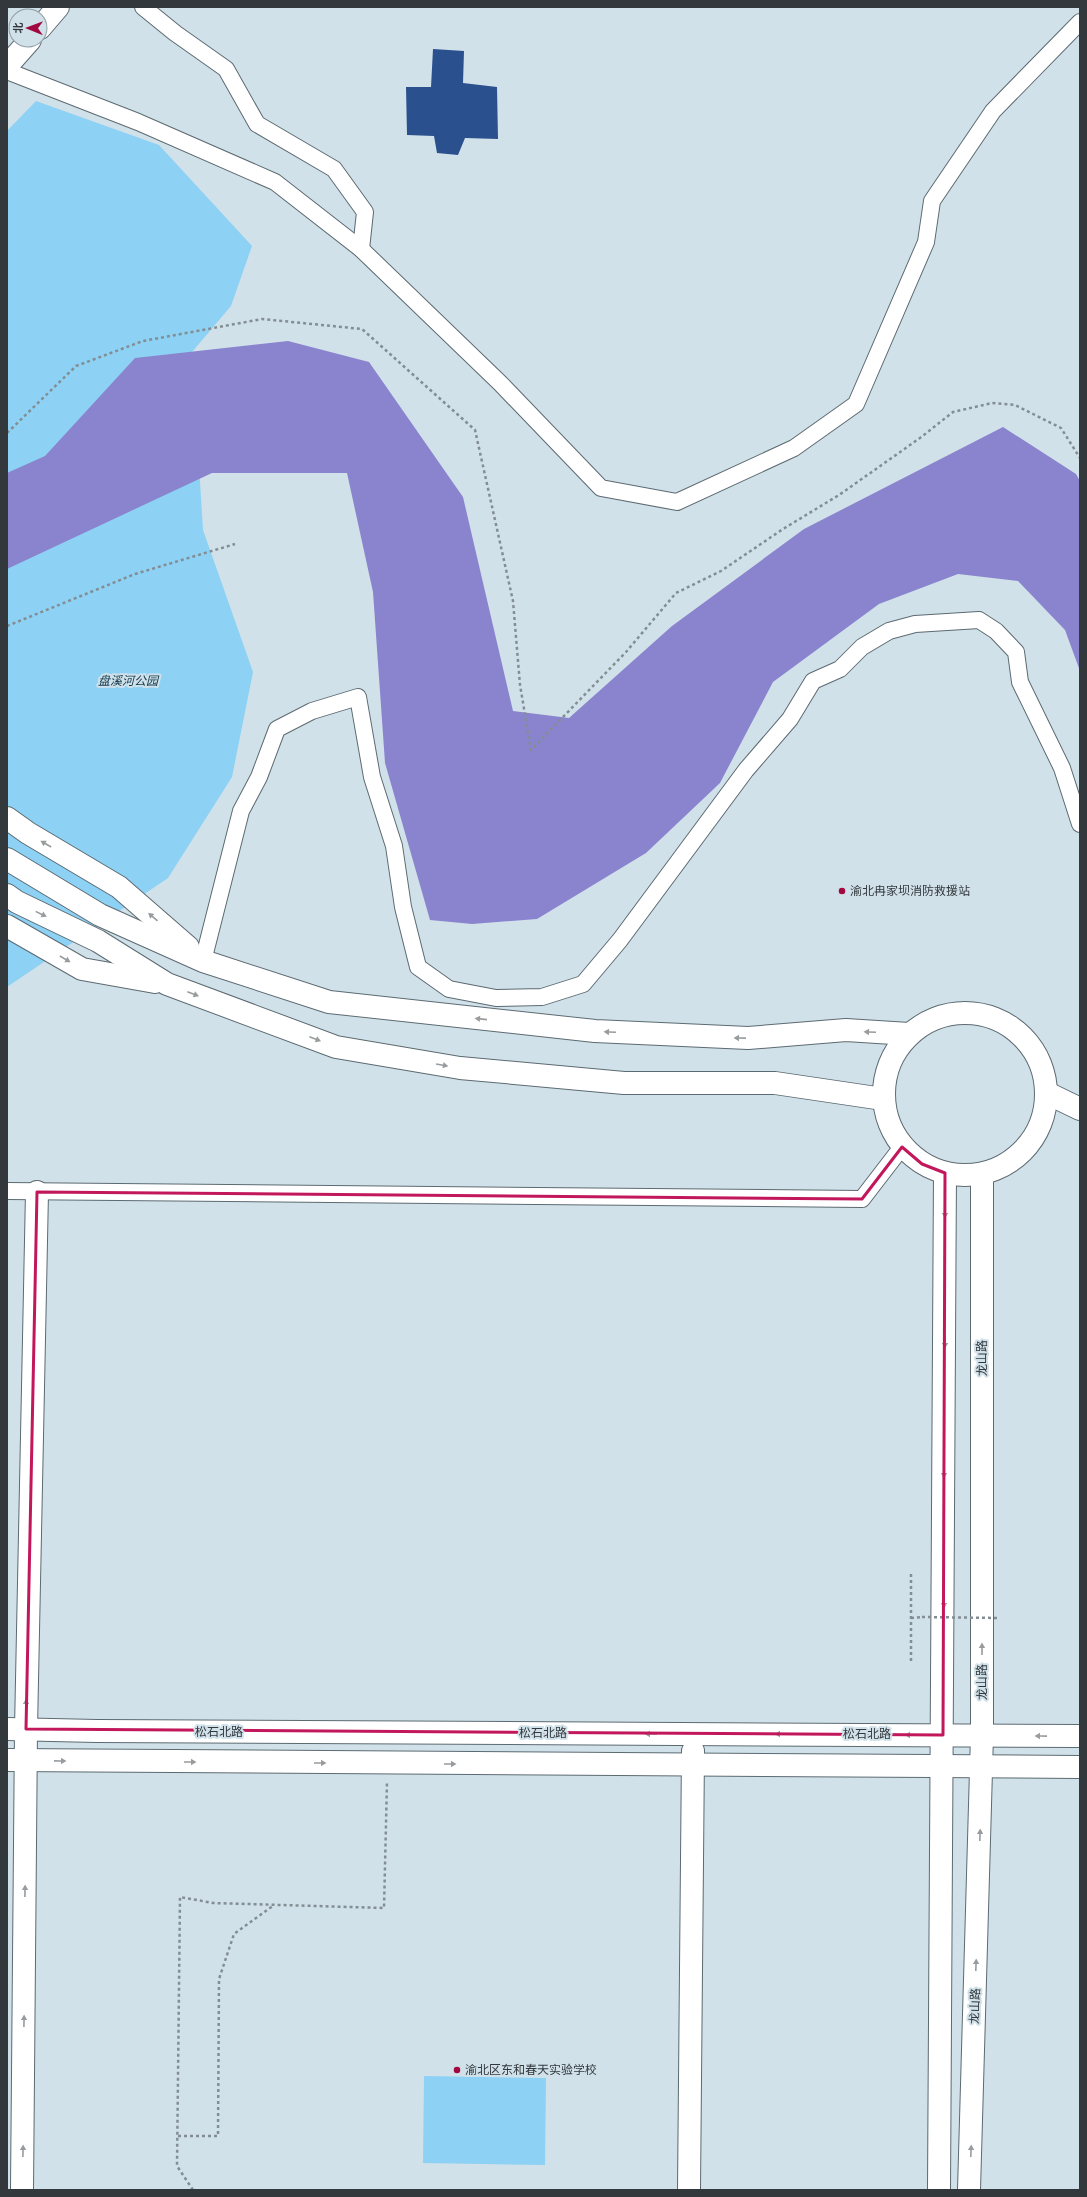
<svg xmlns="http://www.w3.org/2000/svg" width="1087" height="2197" viewBox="0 0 1087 2197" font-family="Bitter,'Noto Sans SC',serif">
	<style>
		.green { fill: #8dd1f4 }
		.water { fill: #8a84ce }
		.building { fill: #2a508d }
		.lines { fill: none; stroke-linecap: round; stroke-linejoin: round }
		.street-casing { stroke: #5c6a71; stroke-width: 18 }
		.secondary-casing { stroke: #5c6a71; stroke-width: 24 }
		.primary-casing { stroke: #5c6a71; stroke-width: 24 }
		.path { stroke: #838e94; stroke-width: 2.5; stroke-dasharray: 3 3; stroke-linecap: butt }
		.street { stroke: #fff; stroke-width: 16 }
		.secondary { stroke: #fff; stroke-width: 22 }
		.primary { stroke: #fff; stroke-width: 22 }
		.path-bridge { stroke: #838e94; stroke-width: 2.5; stroke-dasharray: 3 3; stroke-linecap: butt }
		.oneway { fill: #989c9e }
		.marked { fill: none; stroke: #c2185b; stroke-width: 3; stroke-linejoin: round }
		.poi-dot { fill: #a3073f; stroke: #d1e1ea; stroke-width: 1.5 }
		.labels { text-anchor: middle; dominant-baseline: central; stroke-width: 4; stroke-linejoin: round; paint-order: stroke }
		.park-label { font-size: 12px; font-style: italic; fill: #10394c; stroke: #d1e1ea }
		.poi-label { font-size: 12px; fill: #32383c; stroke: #d1e1ea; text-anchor: start }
		.street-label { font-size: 12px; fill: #32383c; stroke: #d1e1ea }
	</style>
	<rect width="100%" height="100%" fill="#d1e1ea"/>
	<g class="green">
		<polygon points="36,101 159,145 252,246 231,306 192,352 203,530 253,672 232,777 168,878 7,987 7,131"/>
		<polygon points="424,2076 546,2078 545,2165 423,2163"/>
	</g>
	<polygon class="water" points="288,341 369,362 463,497 513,711 569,718 672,626 804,529 1003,427 1076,474 1080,481 1080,671 1065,630 1018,581 958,574 879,604 773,682 720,783 646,853 537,919 472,924 430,920 385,763 373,592 347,473 212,473 7,569 7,473 45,456 135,358"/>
	<polygon class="building" points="433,49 464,51 463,83 497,87 498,139 465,138 458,155 437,153 434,136 407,135 406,87 431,87"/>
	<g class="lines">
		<defs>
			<g id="street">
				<polyline points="143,7 175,33 226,69 257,124 334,169 365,212 361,249"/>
				<polyline points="7,71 138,122 275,182 361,249 500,383 601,488 677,502 794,448 856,404 926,242 932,201 993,111 1080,22"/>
				<polyline points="203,961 241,811 259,777 277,729 312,711 358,697 372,777 394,846 403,907 418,967 449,989 496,998 542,997 583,984 620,940 746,770 790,719 813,681 840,669 862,647 889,631 915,624 979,620 996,631 1016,652 1020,682 1062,768 1080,824"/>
				<polyline points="7,1191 862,1199 902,1147"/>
			</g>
			<g id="secondary">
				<polyline points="1047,1093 1080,1109"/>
				<polyline points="7,1729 97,1731 1080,1736"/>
				<polyline points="7,1760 1080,1767"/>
				<polyline points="22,2190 26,1729 37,1192"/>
				<polyline points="689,2190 693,1751"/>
			</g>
			<g id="primary">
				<polyline points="40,28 58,7"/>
				<polyline points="7,66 30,40"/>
				<polyline points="7,818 28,833 119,887 188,947"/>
				<polyline points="7,859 100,915 203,961 329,1002 595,1031 748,1038 846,1030 909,1034"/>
				<polyline points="7,895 17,902 98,941 167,984 336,1047 460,1068 624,1083 775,1083 883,1099"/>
				<polyline points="7,926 82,969 155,982"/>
				<circle cx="965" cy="1094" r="81"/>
				<polyline points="939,2190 945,1173"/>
				<polyline points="969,2190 982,1735 982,1174"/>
			</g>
		</defs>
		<use href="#street" class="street-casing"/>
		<use href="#secondary" class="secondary-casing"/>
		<use href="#primary" class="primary-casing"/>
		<g class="path">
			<polyline points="7,433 76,366 143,341 262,319 362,329 475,430 513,601 520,685 531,750 626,652 676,593 721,571 783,529 839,495 920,438 953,412 992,403 1015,405 1061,428 1080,458"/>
			<polyline points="7,626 135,574 235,544"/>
			<polyline points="911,1574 911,1663"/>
			<polyline points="911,1618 922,1617"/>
			<polyline points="178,2136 218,2136 219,1979 234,1934 274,1905"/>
			<polyline points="193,2190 177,2166 180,1897 213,1903 384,1908 387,1782"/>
		</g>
		<use href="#street" class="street"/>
		<use href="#secondary" class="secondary"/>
		<use href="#primary" class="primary"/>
		<polyline class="path-bridge" points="922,1617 998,1618"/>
	</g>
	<defs><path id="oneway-solid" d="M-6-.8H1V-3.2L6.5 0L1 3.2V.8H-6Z"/></defs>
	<g class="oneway">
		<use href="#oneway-solid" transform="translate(46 844) rotate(-150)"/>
		<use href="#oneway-solid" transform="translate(41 914) rotate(26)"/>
		<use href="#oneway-solid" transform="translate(153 917) rotate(-139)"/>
		<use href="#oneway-solid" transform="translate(65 959) rotate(30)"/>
		<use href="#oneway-solid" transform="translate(193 994) rotate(21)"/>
		<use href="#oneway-solid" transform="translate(481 1019) rotate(-174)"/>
		<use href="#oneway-solid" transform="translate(610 1032) rotate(-177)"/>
		<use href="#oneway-solid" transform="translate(870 1032) rotate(-177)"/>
		<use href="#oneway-solid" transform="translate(740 1038) rotate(-179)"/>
		<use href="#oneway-solid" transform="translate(315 1039) rotate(21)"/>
		<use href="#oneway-solid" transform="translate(442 1065) rotate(10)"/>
		<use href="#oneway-solid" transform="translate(945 1212) rotate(90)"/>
		<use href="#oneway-solid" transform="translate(945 1342) rotate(90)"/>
		<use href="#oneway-solid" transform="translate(944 1472) rotate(90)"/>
		<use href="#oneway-solid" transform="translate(944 1602) rotate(90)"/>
		<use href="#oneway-solid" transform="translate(982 1649) rotate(-90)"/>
		<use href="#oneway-solid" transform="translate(26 1705) rotate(-89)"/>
		<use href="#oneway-solid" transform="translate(651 1734) rotate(-180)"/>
		<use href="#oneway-solid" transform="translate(781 1734) rotate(-180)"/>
		<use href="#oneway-solid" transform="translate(911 1735) rotate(-180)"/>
		<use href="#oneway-solid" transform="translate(1041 1736) rotate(-179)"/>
		<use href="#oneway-solid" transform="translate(60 1761) rotate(1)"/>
		<use href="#oneway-solid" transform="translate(190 1762)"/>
		<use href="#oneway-solid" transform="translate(320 1763)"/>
		<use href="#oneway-solid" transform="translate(450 1764)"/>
		<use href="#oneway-solid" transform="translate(980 1835) rotate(-88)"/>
		<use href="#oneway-solid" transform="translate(25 1891) rotate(-89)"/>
		<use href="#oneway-solid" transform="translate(976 1965) rotate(-88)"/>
		<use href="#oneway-solid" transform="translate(24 2021) rotate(-89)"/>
		<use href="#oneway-solid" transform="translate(23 2151) rotate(-89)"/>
		<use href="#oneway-solid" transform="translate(971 2151) rotate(-88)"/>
	</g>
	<path class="marked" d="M902 1147 922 1164 945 1173 943 1735 26 1729 37 1192 862 1199Z"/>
	<g class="poi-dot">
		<circle cx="842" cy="891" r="4"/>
		<circle cx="457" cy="2070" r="4"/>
	</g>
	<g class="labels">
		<g class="park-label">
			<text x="128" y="681">盘溪河公园</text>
		</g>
		<g class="poi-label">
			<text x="850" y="891">渝北冉家坝消防救援站</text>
			<text x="465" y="2070">渝北区东和春天实验学校</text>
		</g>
		<g class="street-label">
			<text transform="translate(982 1358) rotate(-90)">龙山路</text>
			<text transform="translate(982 1682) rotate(-90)">龙山路</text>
			<text x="219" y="1732">松石北路</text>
			<text x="543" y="1733">松石北路</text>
			<text x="867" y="1734">松石北路</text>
			<text transform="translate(975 2006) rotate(-88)">龙山路</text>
		</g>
	</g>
	<rect width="1087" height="2197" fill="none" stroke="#32383c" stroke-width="16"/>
	<g transform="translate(28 28) rotate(271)"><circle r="19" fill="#d1e1ea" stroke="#919da4"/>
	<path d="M0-3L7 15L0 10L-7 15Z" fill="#a3073f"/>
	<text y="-6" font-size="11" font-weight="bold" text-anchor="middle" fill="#32383c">北</text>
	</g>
</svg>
